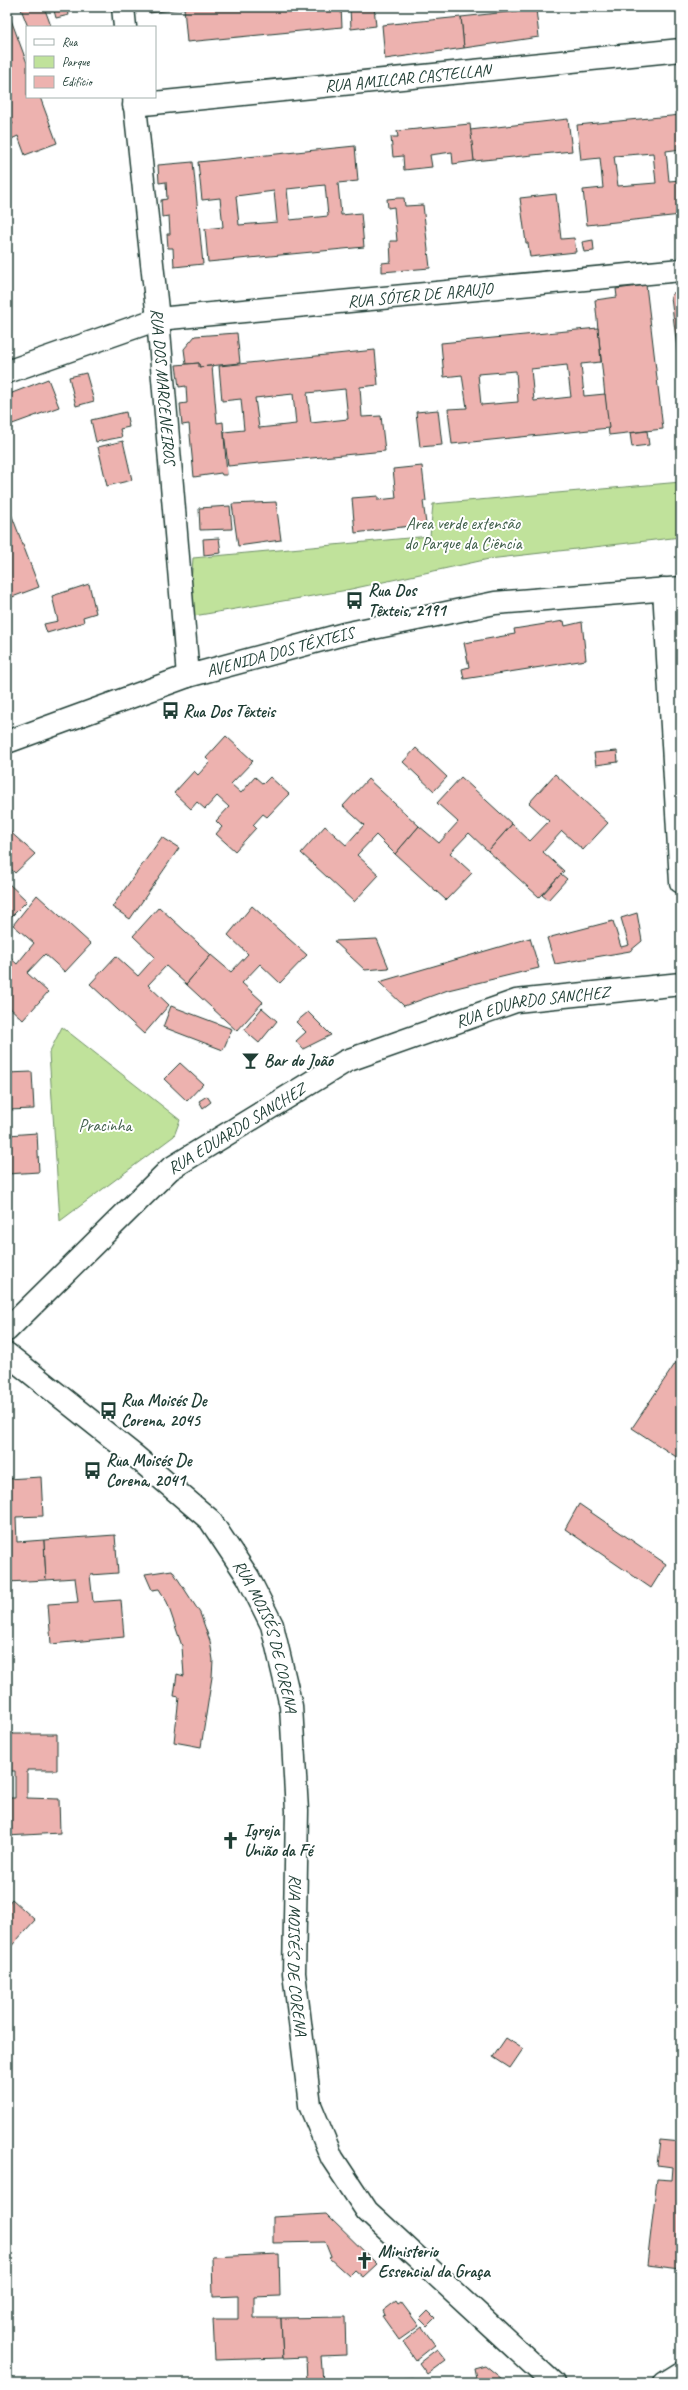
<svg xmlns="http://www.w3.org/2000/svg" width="688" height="2390" viewBox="0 0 688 2390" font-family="Caveat,sans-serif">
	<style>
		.green { fill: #c0e29b; stroke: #709068 }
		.building { fill: #edb2af; stroke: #1f3d34; fill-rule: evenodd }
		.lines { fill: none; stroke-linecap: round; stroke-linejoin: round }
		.minor-casing { stroke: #1f3d34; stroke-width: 25 }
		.major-casing { stroke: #1f3d34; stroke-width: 25 }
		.minor { stroke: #fff; stroke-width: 22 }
		.major { stroke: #fff; stroke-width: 22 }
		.labels { text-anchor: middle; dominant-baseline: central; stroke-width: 4; stroke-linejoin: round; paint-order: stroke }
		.street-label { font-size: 17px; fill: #1f3d34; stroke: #fff }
		.park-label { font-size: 17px; fill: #3f5e49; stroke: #fff }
		.poi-label { font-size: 17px; font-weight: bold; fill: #1f3d34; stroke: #fff; text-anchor: start }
	</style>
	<rect width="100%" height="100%" fill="#fff"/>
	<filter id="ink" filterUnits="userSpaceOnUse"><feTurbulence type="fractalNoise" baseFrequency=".025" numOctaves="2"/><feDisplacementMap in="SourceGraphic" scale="8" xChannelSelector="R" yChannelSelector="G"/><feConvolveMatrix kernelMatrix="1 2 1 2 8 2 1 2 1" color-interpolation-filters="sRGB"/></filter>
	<g filter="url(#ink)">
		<g class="green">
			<polygon points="681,482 681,537 489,559 342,591 188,617 193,558 430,536 433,504"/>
			<polygon points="62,1027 180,1120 174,1136 60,1221 49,1053"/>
		</g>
		<g class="building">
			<polygon points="27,7 44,7 51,26 28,27 21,9"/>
			<polygon points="53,7 67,7 69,15 56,18"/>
			<polygon points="149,7 184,7 184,8 150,13"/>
			<polygon points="194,7 341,7 342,27 187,42 184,8"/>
			<polygon points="350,7 374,7 376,26 351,29"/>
			<polygon points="7,9 27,63 27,97 40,97 57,143 25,155 18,136 7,141 7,127 13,124 7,112"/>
			<polygon points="536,9 539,37 464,48 461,17"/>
			<polygon points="461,17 464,48 385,59 382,25"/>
			<path d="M681 115V149L666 151 669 181 681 180V215L587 225 583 190 603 188 600 158 581 160 577 125ZM653 153 656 183 618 186 614 156Z"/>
			<polygon points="568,119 572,151 474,161 470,130"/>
			<polygon points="470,124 474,161 453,164 452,152 430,155 432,167 404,170 403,156 393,157 391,137 398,137 397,131"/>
			<path d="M355 146 358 181 338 183 341 215 361 213 364 247 208 262 205 229 223 227 220 198 202 200 198 162ZM325 185 328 216 290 220 287 189ZM274 191 277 222 239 225 236 196Z"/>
			<polygon points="193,162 203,264 174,267 173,248 168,248 167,234 170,234 169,216 162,217 161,200 167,199 166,182 159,183 158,165"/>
			<polygon points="556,194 561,239 574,238 576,252 530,257 528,243 526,243 520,198"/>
			<polygon points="398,198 404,198 405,206 423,205 430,268 382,272 382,263 391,262 390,241 397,241 394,207 388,208 387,199"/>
			<polygon points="593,240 594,251 584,252 582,242"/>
			<polygon points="646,285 663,429 609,435 595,300 617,297 616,289"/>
			<polygon points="681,292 681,383 671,297 673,293"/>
			<path d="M598 328 601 362 581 364 584 396 605 394 609 428 452 444 448 409 467 408 462 375 444 377 441 343ZM567 365 571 397 534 401 531 369ZM516 371 518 402 481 405 478 374Z"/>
			<polygon points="237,333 240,363 199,367 199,363 186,364 184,349 195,336"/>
			<path d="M375 350 378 385 360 387 362 417 381 416 385 451 228 466 224 432 244 430 241 399 222 401 219 366ZM345 389 348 419 311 423 307 393ZM293 394 296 424 259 428 255 398Z"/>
			<polygon points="199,363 199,367 212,366 217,423 223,422 227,475 222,475 221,473 194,477 189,424 182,425 180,404 187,403 186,386 179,387 176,365"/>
			<polygon points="86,373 94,401 76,406 69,377"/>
			<polygon points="48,379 59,407 7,426 7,395"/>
			<polygon points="438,410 442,445 420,447 416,412"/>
			<polygon points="126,412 129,427 120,429 122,437 96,442 91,420"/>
			<polygon points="647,431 649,445 632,447 630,433"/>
			<polygon points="123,441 132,480 107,486 98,447"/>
			<polygon points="422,466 426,501 423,501 426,524 355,533 352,498 378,496 378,500 396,498 393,469"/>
			<polygon points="276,502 281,540 238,546 232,504"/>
			<polygon points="7,503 39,587 7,599"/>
			<polygon points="230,506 232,529 200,530 199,508"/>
			<polygon points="219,538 221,553 204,555 203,539"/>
			<polygon points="89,584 96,613 83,617 84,622 47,633 44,624 58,621 52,596"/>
			<polygon points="564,621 565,626 582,622 586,660 464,679 462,669 469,667 464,643 515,634 514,629"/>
			<polygon points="226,736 253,761 231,784 241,793 255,777 263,784 270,777 289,794 267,817 263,814 253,825 256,828 235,851 216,834 222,827 216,821 229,807 217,796 205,809 197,802 191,809 174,793 194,771 198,775 210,762 206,758"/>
			<polygon points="416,748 447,777 434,791 403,762"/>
			<polygon points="617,751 618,762 596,765 594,753"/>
			<polygon points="555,774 608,823 583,850 562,831 543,852 564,871 539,897 488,851 512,824 530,841 549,821 529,803"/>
			<polygon points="461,777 512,824 488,851 469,833 450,853 472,873 446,900 395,854 419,826 439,843 458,822 437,803"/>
			<polygon points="368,779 419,826 395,854 376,835 357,855 379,875 354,902 301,853 325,826 346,845 364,825 343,806"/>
			<polygon points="7,829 35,854 15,873 7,865"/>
			<polygon points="162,837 179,848 130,919 112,907"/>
			<polygon points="561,874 567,879 548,900 542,895"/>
			<polygon points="7,882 27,901 7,921"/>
			<polygon points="37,895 91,944 65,972 45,954 27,973 48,992 23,1020 7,1005 7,955 17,964 34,943 13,925"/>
			<polygon points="252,906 307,955 280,983 260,964 242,983 263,1002 237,1031 186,984 211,955 231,972 248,954 228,935"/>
			<polygon points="159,907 211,955 186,984 166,966 148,985 169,1005 144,1034 90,984 116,956 138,976 155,957 133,936"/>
			<polygon points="637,913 642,941 630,951 555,964 547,938 613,921 621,947 629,945 621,918"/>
			<polygon points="530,938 539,968 448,990 404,1006 379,982"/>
			<polygon points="377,939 389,968 365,970 334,941"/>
			<polygon points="171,1006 232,1029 223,1050 163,1027"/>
			<polygon points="262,1008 277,1021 259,1043 244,1030"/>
			<polygon points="308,1012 331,1035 303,1049 296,1041 306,1032 296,1022"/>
			<polygon points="180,1063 203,1084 187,1101 164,1079"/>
			<polygon points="32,1072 34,1109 7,1110 7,1073"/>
			<polygon points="207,1096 211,1102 203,1108 199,1101"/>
			<polygon points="7,1122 8,1135 37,1133 39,1172 7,1174"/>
			<polygon points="681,1355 681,1460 632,1428"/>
			<polygon points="41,1477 43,1516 16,1517 17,1542 44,1540 46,1580 7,1582 7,1479"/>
			<polygon points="579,1504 666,1564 651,1588 565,1529"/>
			<polygon points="115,1535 118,1573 90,1575 93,1602 121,1600 124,1637 51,1644 48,1604 78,1602 75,1578 46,1580 44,1540"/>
			<polygon points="172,1570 200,1613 210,1641 213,1660 212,1677 201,1747 174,1742 179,1697 174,1696 177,1674 184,1676 182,1646 167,1602 159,1589 152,1590 145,1574"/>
			<polygon points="7,1734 57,1734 57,1770 27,1770 27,1798 59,1799 60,1833 7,1836 7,1798 15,1798 15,1771 7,1771"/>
			<polygon points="12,1899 35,1920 7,1951 7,1905"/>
			<polygon points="506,2038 523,2049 510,2068 493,2057"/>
			<polygon points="660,2140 681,2142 681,2159 678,2158 677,2163 681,2164 681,2269 647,2265 657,2179 672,2180 673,2167 657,2165"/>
			<polygon points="326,2214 377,2264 363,2277 355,2270 349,2276 329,2258 331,2257 325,2242 273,2243 273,2217"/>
			<polygon points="279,2254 280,2296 254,2297 254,2318 281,2318 283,2358 215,2360 213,2319 238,2319 238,2296 213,2297 212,2257"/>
			<polygon points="396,2301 398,2304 401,2302 419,2326 399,2340 382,2316 385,2315 383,2311"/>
			<polygon points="428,2311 435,2318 427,2326 420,2319"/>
			<polygon points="345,2317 346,2355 321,2356 323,2382 347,2383 298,2383 307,2383 306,2357 283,2358 281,2318"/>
			<polygon points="422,2327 435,2345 416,2360 403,2342"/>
			<polygon points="437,2349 446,2360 427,2374 419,2363"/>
			<polygon points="485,2365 507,2383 477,2383 474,2368"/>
			<polygon points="413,2379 413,2383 347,2383 347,2382"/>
		</g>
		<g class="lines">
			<defs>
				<g id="minor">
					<polyline points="123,7 125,27"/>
					<path id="s1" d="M134 97 158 319 188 676"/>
					<path id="s2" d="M134 105 681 50"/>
					<path id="s3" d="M7 372 158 319 681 270"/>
					<polyline points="664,589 681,882"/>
					<path id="s4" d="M7 1330 170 1169 346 1061 516 1001 681 984"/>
					<path id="s5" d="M7 1354 135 1456 210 1520 248 1577 272 1625 291 1706 297 1811 294 1973 310 2105 332 2158 367 2211 553 2383"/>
					<polyline points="665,2383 681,2373"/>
				</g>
				<g id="major">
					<path id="s6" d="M7 742 188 676 344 634 495 603 681 588"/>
				</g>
			</defs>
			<use href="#minor" class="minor-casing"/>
			<use href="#major" class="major-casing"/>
			<use href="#minor" class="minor"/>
			<use href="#major" class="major"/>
		</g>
	</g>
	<defs>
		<symbol id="bus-bare" viewBox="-9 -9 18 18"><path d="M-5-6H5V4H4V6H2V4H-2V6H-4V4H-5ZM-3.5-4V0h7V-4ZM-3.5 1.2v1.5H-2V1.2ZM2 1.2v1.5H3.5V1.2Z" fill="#1f3d34" stroke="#fff" stroke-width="2.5" paint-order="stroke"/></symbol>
		<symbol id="bar-bare" viewBox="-9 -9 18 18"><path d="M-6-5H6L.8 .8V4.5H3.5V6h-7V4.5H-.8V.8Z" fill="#1f3d34" stroke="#fff" stroke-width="2.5" paint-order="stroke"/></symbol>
		<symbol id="church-bare" viewBox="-9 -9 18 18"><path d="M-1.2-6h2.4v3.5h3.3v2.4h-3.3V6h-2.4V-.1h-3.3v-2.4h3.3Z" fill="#1f3d34" stroke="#fff" stroke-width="2.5" paint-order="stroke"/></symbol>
	</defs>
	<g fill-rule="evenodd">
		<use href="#bus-bare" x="342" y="588" width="25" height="25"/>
		<use href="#bus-bare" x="158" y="698" width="25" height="25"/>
		<use href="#bar-bare" x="238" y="1048" width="25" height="25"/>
		<use href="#bus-bare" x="96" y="1398" width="25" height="25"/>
		<use href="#bus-bare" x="80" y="1458" width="25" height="25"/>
		<use href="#church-bare" x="218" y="1828" width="25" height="25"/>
		<use href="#church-bare" x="352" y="2248" width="25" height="25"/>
	</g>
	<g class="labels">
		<g class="street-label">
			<text stroke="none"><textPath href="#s2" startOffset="275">RUA AMILCAR CASTELLAN</textPath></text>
			<text stroke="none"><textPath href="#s3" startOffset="423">RUA SÓTER DE ARAUJO</textPath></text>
			<text stroke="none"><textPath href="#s1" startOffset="291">RUA DOS MARCENEIROS</textPath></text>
			<text stroke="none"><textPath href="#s6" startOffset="288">AVENIDA DOS TÊXTEIS</textPath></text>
			<text stroke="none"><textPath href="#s4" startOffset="631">RUA EDUARDO SANCHEZ</textPath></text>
			<text stroke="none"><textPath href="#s4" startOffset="307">RUA EDUARDO SANCHEZ</textPath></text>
			<text stroke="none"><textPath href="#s5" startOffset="393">RUA MOISÉS DE CORENA</textPath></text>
			<text stroke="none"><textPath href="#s5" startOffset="717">RUA MOISÉS DE CORENA</textPath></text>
		</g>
		<g class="park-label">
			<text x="463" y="523">Area verde extensão<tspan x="463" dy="20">do Parque da Ciência</tspan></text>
			<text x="105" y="1125">Pracinha</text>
		</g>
		<g class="poi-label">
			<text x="368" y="590">Rua Dos<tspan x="368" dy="20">Têxteis, 2191</tspan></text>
			<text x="183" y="711">Rua Dos Têxteis</text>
			<text x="264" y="1060">Bar do João</text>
			<text x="121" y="1400">Rua Moisés De<tspan x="121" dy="20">Corena, 2045</tspan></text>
			<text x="106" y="1460">Rua Moisés De<tspan x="106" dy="20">Corena, 2041</tspan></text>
			<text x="244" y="1830">Igreja<tspan x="244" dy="20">União da Fé</tspan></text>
			<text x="378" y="2251">Ministerio<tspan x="378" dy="20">Essencial da Graça</tspan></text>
		</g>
	</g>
	<rect width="688" height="2390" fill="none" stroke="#fff" stroke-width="24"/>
	<rect x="12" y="12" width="664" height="2366" fill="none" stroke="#1f3d34" stroke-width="1.5" filter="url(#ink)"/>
	<rect x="26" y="26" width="130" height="72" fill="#ffffff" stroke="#a5b1ae"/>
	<rect x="34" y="39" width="20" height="6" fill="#ffffff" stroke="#a5b1ae"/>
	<text x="62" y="46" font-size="12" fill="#1f3d34">Rua</text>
	<rect x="34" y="56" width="20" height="12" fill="#c0e29b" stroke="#a5b1ae"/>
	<text x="62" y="66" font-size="12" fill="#1f3d34">Parque</text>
	<rect x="34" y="76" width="20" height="12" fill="#edb2af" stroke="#a5b1ae"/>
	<text x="62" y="86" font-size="12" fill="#1f3d34">Edifício</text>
</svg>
